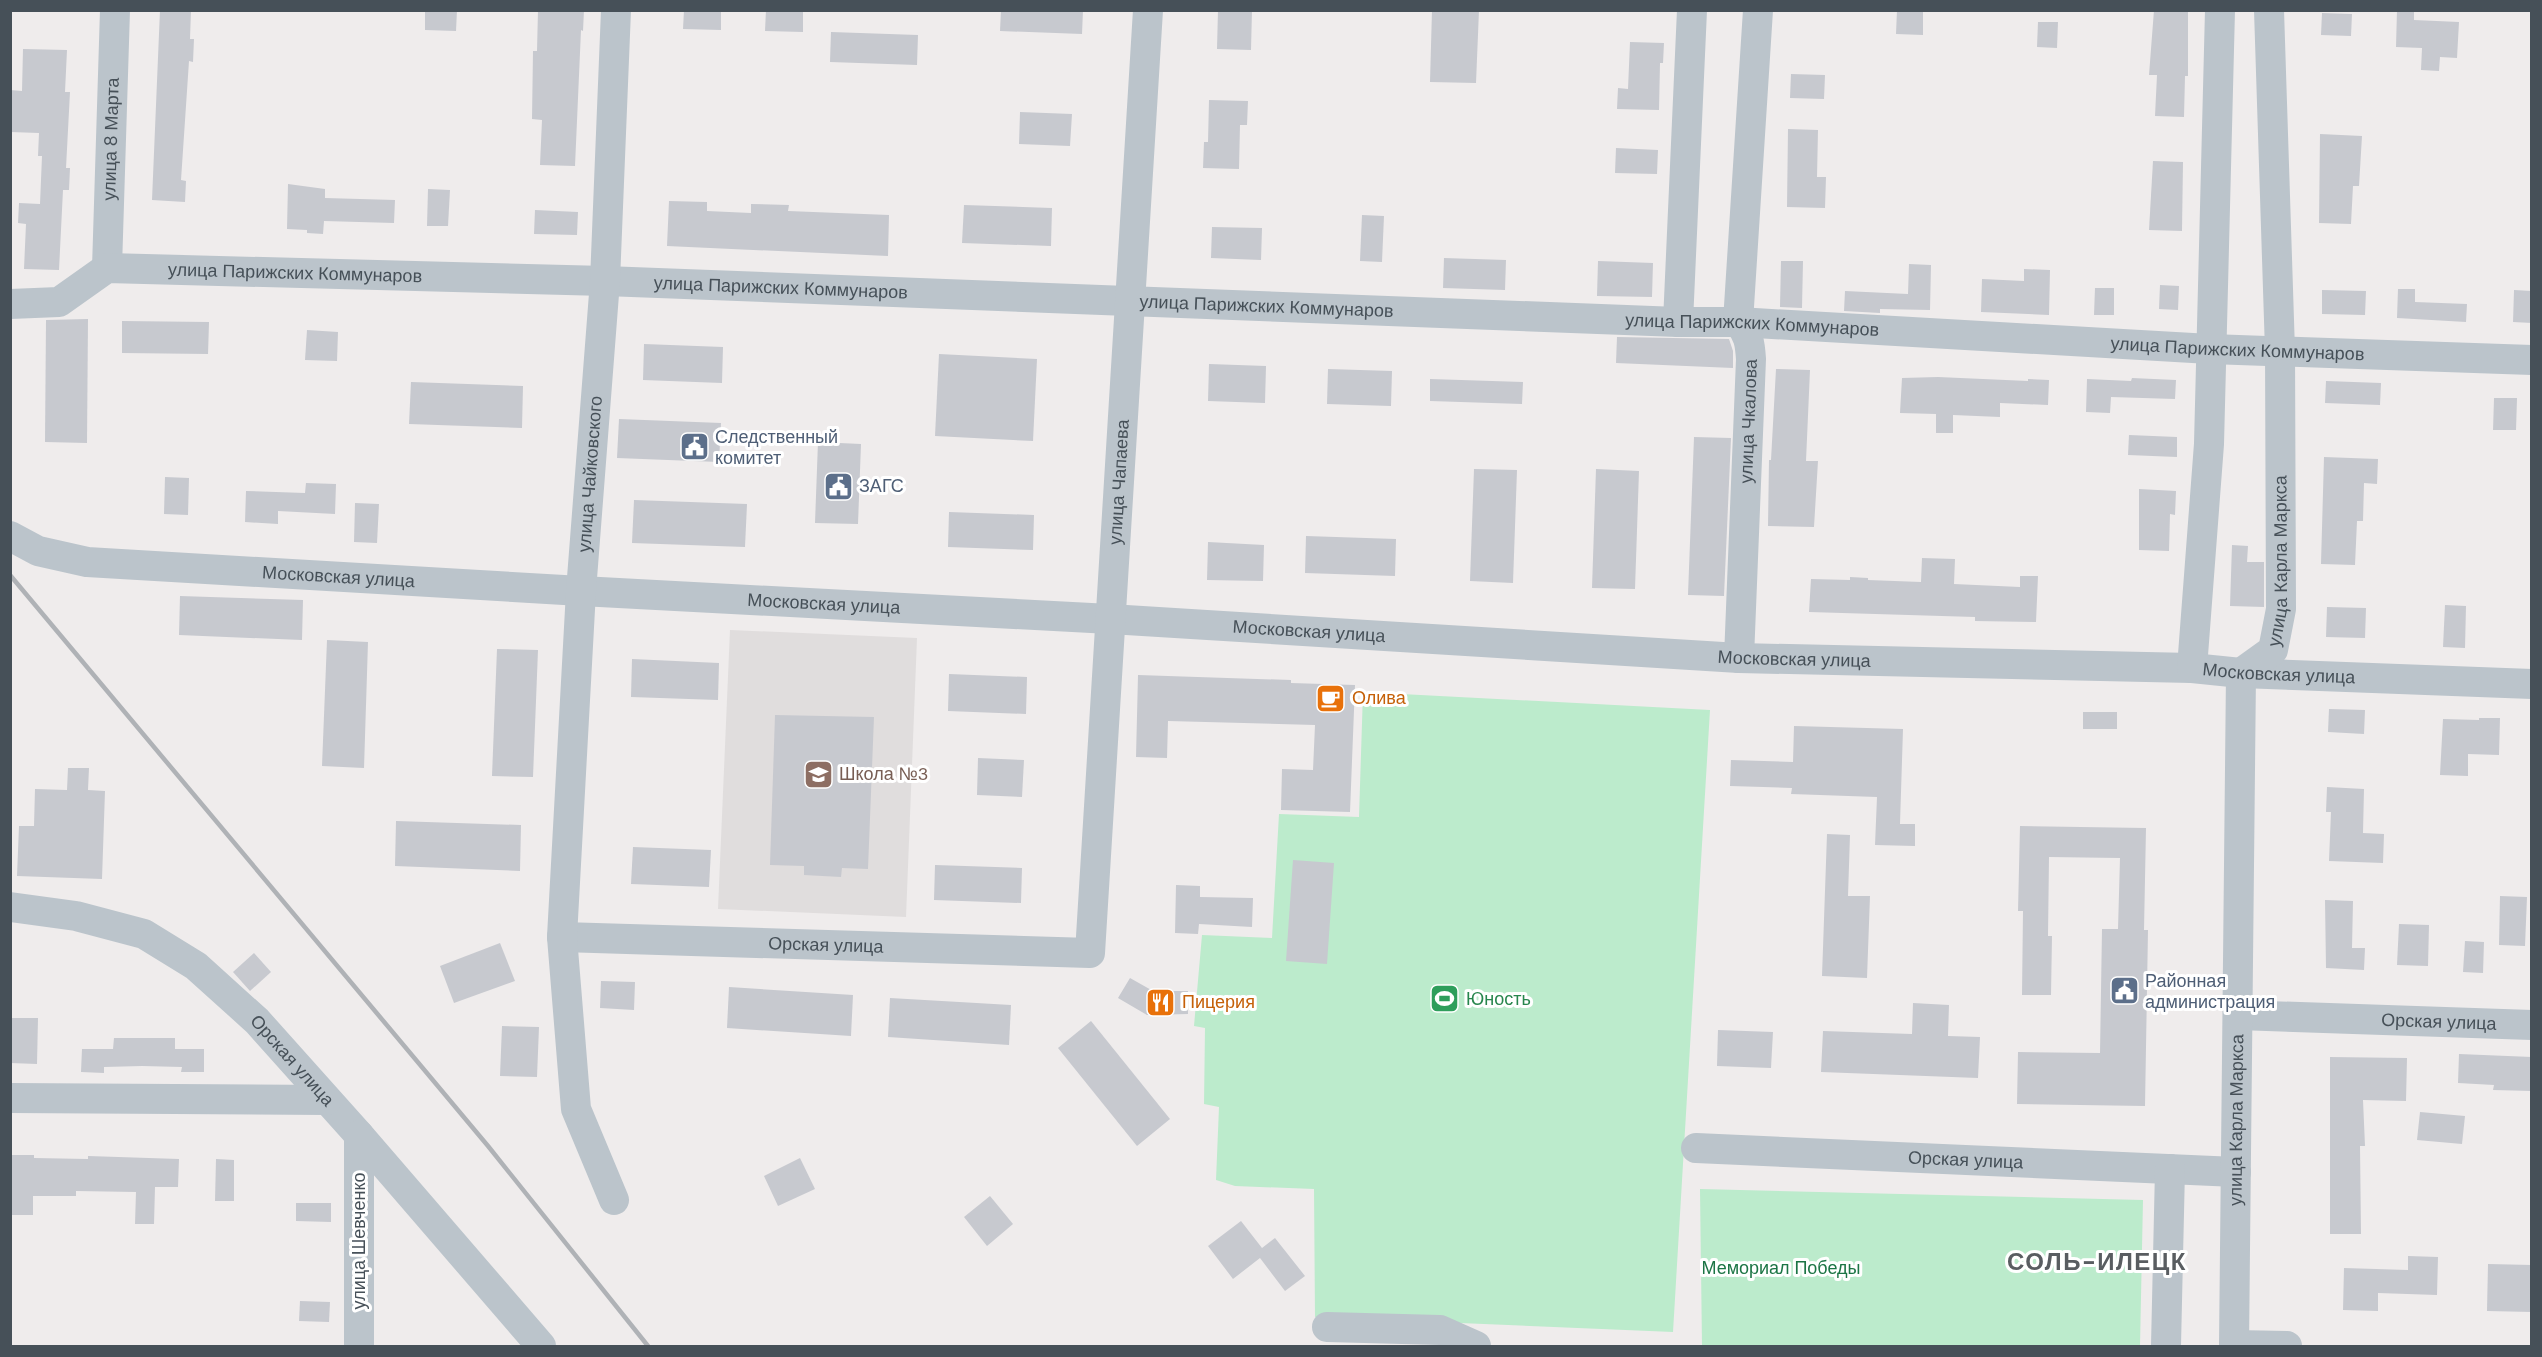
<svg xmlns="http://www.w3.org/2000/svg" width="2542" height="1357" viewBox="0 0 2542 1357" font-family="'DM Sans',sans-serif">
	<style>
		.education { fill: #e0dddd }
		.green { fill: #bcebcc }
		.building { fill: #c7c9cf }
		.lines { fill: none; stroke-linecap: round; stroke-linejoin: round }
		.minor { stroke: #bbc4cb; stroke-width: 30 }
		.rail { stroke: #afb2b6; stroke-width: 4.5 }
		.labels { text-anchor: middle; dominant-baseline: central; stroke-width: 6; stroke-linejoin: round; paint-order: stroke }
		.street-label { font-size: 18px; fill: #465058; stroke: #fff }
		.service-label { font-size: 18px; fill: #4e5e75; stroke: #fff; text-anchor: start }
		.food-label { font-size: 18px; fill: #c56008; stroke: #fff; text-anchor: start }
		.education-label { font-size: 18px; fill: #785e54; stroke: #fff; text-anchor: start }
		.leisure-label { font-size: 18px; fill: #27864d; stroke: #fff; text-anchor: start }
		.park-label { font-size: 18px; fill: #1c7545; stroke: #fff }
		.district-label { font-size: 24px; font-weight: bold; letter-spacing: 1.5px; fill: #595d61; stroke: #fff }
	</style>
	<rect width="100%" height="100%" fill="#efecec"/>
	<polygon class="education" points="730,630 917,638 906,917 718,909"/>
	<g class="green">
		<polygon points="1363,692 1710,710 1673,1332 1315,1317 1314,1189 1235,1186 1216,1180 1219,1107 1204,1104 1205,1028 1194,1026 1202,935 1272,938 1279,814 1359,817"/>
		<polygon points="1700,1189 2143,1200 2140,1346 1702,1346"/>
	</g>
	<g class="building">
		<polygon points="160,10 191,10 190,39 194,39 193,62 189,61 181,180 186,181 185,202 152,200"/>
		<polygon points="425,10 457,10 456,31 425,30"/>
		<polygon points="538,10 584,10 583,31 581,30 575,166 540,165 542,120 532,119 533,51 537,51"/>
		<polygon points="684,10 721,10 721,30 683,29"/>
		<polygon points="766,10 803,10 803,32 765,31"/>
		<polygon points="1001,10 1083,10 1082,34 1000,31"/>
		<polygon points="1218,10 1252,10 1251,50 1217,49"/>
		<polygon points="1432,10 1479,10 1476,83 1430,82"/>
		<polygon points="1897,10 1923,10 1923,35 1896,34"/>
		<polygon points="2154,10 2188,10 2188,76 2185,76 2184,117 2155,116 2157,75 2149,75"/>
		<polygon points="2397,10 2414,10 2414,20 2459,22 2457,58 2440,57 2439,71 2421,70 2422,48 2396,47"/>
		<polygon points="2322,13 2352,14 2351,36 2321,35"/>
		<polygon points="2038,22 2058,22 2057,48 2037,47"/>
		<polygon points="831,32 918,35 917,65 830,62"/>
		<polygon points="1630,42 1664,43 1663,63 1660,63 1659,110 1617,109 1618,88 1628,89"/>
		<polygon points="23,49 67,50 65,92 70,92 66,168 70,168 69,190 63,190 59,270 24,269 26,224 18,223 19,203 40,204 42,156 38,156 39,133 10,132 10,90 22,91"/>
		<polygon points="1791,74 1825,75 1824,99 1790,98"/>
		<polygon points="1209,100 1248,101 1247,125 1240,125 1239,169 1203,168 1204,142 1208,142"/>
		<polygon points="1020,112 1072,114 1070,146 1019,144"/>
		<polygon points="1788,129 1818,130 1817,177 1826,177 1825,208 1787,207"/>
		<polygon points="2320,134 2362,136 2359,186 2353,186 2351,224 2319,223"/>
		<polygon points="1616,148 1658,150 1657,174 1615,173"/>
		<polygon points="2153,161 2183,162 2182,231 2149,230"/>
		<polygon points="288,184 325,189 325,198 395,200 394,223 324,221 323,234 307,233 307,230 287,229"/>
		<polygon points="428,189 450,190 448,226 427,226"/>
		<polygon points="669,201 707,202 707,211 751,213 751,204 789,205 788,211 889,215 888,256 667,246"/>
		<polygon points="964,205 1052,208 1051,246 962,243"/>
		<polygon points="535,210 578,212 577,235 534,234"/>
		<polygon points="1362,215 1384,216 1382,262 1360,261"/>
		<polygon points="1212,227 1262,228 1261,260 1211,258"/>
		<polygon points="1444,258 1506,260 1505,290 1443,288"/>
		<polygon points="1598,261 1653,263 1652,297 1597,296"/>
		<polygon points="1781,261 1803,261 1802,308 1780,307"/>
		<polygon points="1909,264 1931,265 1930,310 1880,309 1880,313 1844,311 1845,291 1908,294"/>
		<polygon points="2024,269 2050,270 2049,315 1981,312 1982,279 2024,281"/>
		<polygon points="2160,285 2179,286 2178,310 2159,309"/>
		<polygon points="2095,288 2114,288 2114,315 2094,315"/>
		<polygon points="2398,289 2415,289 2415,302 2467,304 2466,322 2397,318"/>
		<polygon points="2322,290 2366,291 2365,315 2322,314"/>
		<polygon points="2514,290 2532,291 2532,323 2513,322"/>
		<polygon points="88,319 87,443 45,442 46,320"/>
		<polygon points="122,321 209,322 208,354 122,353"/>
		<polygon points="307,330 338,332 337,361 305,360"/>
		<polygon points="1617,337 1729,339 1733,351 1733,368 1616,363"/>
		<polygon points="644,344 723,347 722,383 643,380"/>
		<polygon points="939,354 1037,359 1033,441 935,436"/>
		<polygon points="1209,364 1266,366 1265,403 1208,401"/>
		<polygon points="1328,369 1392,371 1391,406 1327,404"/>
		<polygon points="1776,369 1810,370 1806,461 1818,461 1814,527 1768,526 1769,460 1771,460"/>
		<polygon points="1938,377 2028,381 2028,379 2049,380 2048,405 2000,403 2000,417 1953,415 1953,433 1936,433 1936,414 1900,413 1902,378"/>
		<polygon points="2132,378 2176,380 2175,399 2111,397 2110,413 2086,412 2087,379 2131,381"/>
		<polygon points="1430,379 1523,382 1522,404 1430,401"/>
		<polygon points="2326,381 2381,383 2380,405 2325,403"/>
		<polygon points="411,382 523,386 522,428 409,424"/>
		<polygon points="2494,398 2517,398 2516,430 2493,430"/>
		<polygon points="619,419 721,423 719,462 617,458"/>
		<polygon points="2129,435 2177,437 2177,457 2128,455"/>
		<polygon points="1694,437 1731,438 1724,596 1688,595"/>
		<polygon points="818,442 861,444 858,524 815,523"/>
		<polygon points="2324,457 2378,459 2377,484 2364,483 2363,521 2357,521 2355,565 2321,564"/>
		<polygon points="1474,469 1517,470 1513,583 1470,581"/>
		<polygon points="1596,469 1639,471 1635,589 1592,588"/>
		<polygon points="165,477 189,478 188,515 164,514"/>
		<polygon points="306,483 336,484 335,514 278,511 278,524 245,522 246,491 305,493"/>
		<polygon points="2139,489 2176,491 2175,515 2170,514 2169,551 2139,550"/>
		<polygon points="634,500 747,504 745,547 632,543"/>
		<polygon points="355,503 379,504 377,543 354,542"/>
		<polygon points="949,512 1034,515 1033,550 948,547"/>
		<polygon points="1306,536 1396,539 1395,576 1305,573"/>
		<polygon points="1208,542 1264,545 1263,581 1207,580"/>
		<polygon points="2232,545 2248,546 2247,562 2264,562 2264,607 2230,606"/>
		<polygon points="1922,558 1955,559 1954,584 2020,587 2020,576 2038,576 2036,622 1975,621 1975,617 1809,612 1811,579 1850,580 1850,577 1868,578 1868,580 1921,582"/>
		<polygon points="180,596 303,600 302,640 179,635"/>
		<polygon points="2445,605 2466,606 2465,648 2443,647"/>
		<polygon points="2327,607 2366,608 2365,638 2326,637"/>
		<polygon points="327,640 368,642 364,768 322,766"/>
		<polygon points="497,649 538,650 533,777 492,776"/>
		<polygon points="632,659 719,663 718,700 631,697"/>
		<polygon points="949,674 1027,677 1026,714 948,711"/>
		<polygon points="1138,675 1291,680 1291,683 1355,685 1350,812 1281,810 1282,769 1313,770 1315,725 1168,721 1167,758 1136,757"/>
		<polygon points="2329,709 2365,710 2364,734 2328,732"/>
		<rect x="2083" y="712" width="34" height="17"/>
		<polygon points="775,715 874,717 868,869 842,868 841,877 804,875 804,866 770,865"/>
		<polygon points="2479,718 2500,718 2499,755 2468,754 2468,776 2440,775 2443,719 2479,720"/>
		<polygon points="1794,726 1903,729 1900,824 1915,824 1915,846 1875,845 1877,797 1791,794 1792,788 1730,786 1731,760 1793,762"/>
		<polygon points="978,758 1024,760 1022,797 977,795"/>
		<polygon points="68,768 89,768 88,790 105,791 102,879 17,876 19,826 34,826 35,789 67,790"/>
		<polygon points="2327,787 2364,789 2363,833 2384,834 2383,863 2329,861 2331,812 2326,812"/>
		<polygon points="396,821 521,825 520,871 395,866"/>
		<polygon points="2020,826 2146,828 2144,930 2148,930 2145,1106 2017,1104 2018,1052 2100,1053 2102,929 2118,929 2120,858 2049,857 2048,936 2052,936 2051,995 2022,995 2023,911 2018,911"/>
		<polygon points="1827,834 1850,835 1848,896 1870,896 1867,978 1822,976"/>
		<polygon points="633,847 711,850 709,887 631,884"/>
		<polygon points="1293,860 1334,863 1327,964 1286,961"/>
		<polygon points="935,865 1022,868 1021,903 934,900"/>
		<polygon points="1176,885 1200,886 1200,897 1253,898 1252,927 1199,924 1198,934 1175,933"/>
		<polygon points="2500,896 2527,897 2525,946 2499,945"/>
		<polygon points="2325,900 2353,901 2352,948 2365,948 2364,970 2326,968"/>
		<polygon points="2399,924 2429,925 2428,966 2397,965"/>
		<polygon points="2465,941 2484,942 2483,973 2463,972"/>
		<polygon points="500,943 515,981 454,1003 440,966"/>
		<polygon points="254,953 271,972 250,991 233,972"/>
		<polygon points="1130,978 1153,991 1188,991 1188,1014 1147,1015 1118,998"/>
		<polygon points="601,981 635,982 634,1010 600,1008"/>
		<polygon points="729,987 853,995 851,1036 727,1028"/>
		<polygon points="890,998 1011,1005 1009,1045 888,1037"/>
		<polygon points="1913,1003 1949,1005 1948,1036 1980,1037 1978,1078 1821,1072 1823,1031 1912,1034"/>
		<polygon points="10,1018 38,1018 37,1064 10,1063"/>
		<polygon points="1091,1021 1170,1119 1137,1146 1058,1048"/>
		<polygon points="502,1026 539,1027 537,1077 500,1076"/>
		<polygon points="1718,1030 1773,1032 1771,1068 1717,1066"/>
		<polygon points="114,1038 175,1038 175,1049 204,1049 204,1072 181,1072 182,1067 142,1066 104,1067 104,1073 81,1072 82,1049 113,1049"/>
		<polygon points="2459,1054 2532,1057 2532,1091 2493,1090 2494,1085 2458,1083"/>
		<polygon points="2330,1057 2407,1058 2406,1101 2363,1100 2365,1146 2360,1146 2361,1234 2330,1234"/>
		<polygon points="2420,1112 2465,1116 2462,1144 2417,1140"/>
		<polygon points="12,1155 34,1155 34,1158 88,1159 88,1156 179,1159 178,1187 155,1187 154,1224 135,1224 136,1192 76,1191 76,1196 33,1196 33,1215 11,1215"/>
		<polygon points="800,1158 815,1189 778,1206 764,1176"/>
		<polygon points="216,1159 234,1160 234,1201 215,1201"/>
		<polygon points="990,1196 1013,1224 987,1246 964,1217"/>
		<polygon points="296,1203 331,1203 331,1222 296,1221"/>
		<polygon points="1241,1221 1262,1248 1275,1238 1305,1276 1285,1291 1260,1258 1233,1279 1208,1246"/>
		<polygon points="2408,1256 2438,1257 2437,1295 2378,1293 2378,1311 2343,1310 2344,1268 2408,1270"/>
		<polygon points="2488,1264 2532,1265 2532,1312 2487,1311"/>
		<polygon points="300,1301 330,1302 329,1322 299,1321"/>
	</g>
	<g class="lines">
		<g class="minor">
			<path id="s1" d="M107 268 115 10"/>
			<path id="s2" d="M10 304 59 302 107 268 605 281 1678 322H1738L2210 349 2532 360"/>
			<polyline points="1678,322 1692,10"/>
			<path id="s3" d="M10 536 38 551 87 562 581 591 1110 619 1739 658 2192 668 2241 673 2532 684"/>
			<path id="s4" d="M1739 658 1751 359C1750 344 1749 334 1738 322L1758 10"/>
			<polyline points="2192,668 2209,444 2220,10"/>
			<path id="s5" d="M10 907 76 916 144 934 196 966 257 1021 359 1135 541 1346"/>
			<path id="s6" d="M562 937 1090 953 1148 10"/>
			<path id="s7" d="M2238 1015 2532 1025"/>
			<polyline points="10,1098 327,1100"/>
			<polyline points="359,1135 359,1346"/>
			<path id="s8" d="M1696 1148 2236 1172"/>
			<path id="s9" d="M614 1200 576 1109 562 937 581 591 605 281 616 10"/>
			<polyline points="1327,1327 1440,1330 1476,1346"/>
			<polyline points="2234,1345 2287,1346"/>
			<polyline points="2166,1346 2170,1169"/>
			<path id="s10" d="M2234 1346 2241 673 2273 650 2281 609 2280 351 2269 10"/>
		</g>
		<polyline class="rail" points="10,575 488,1146 648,1346"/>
	</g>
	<defs>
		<symbol id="civic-square" viewBox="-11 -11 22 22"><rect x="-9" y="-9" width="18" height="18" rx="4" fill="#5c6f8a" stroke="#fff"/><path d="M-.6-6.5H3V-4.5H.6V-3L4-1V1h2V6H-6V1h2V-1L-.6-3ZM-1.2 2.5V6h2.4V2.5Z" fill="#fff"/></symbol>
		<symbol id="cafe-square" viewBox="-11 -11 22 22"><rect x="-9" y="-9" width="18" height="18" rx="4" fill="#e8710a" stroke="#fff"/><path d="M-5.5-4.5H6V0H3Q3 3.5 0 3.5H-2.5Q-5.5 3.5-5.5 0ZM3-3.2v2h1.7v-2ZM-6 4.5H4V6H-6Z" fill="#fff"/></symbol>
		<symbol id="school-square" viewBox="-11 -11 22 22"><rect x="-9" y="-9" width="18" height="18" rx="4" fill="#8d6e63" stroke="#fff"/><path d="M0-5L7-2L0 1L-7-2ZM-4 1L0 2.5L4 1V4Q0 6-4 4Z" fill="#fff"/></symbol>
		<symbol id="stadium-square" viewBox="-11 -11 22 22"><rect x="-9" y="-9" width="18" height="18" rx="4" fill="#2e9e5b" stroke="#fff"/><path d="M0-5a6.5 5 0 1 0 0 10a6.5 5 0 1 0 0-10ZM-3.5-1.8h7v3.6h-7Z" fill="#fff"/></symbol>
		<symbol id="restaurant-square" viewBox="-11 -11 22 22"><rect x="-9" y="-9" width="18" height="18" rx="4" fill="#e8710a" stroke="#fff"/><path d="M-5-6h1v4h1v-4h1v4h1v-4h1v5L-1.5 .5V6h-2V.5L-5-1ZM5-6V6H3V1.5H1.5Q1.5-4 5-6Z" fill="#fff"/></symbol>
	</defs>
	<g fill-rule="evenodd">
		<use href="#civic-square" x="678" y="430" width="33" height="33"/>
		<use href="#civic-square" x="822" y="470" width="33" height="33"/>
		<use href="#cafe-square" x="1314" y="682" width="33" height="33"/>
		<use href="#school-square" x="802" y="758" width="33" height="33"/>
		<use href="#civic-square" x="2108" y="974" width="33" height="33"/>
		<use href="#stadium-square" x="1428" y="982" width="33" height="33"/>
		<use href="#restaurant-square" x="1144" y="986" width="33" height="33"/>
	</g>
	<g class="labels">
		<g class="street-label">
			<text stroke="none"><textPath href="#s1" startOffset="129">улица 8 Марта</textPath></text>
			<text stroke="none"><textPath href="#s2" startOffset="296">улица Парижских Коммунаров</textPath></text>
			<text stroke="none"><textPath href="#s2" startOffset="782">улица Парижских Коммунаров</textPath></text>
			<text stroke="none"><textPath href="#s2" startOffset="1268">улица Парижских Коммунаров</textPath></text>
			<text stroke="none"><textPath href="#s2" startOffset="1754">улица Парижских Коммунаров</textPath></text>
			<text stroke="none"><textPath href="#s2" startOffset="2240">улица Парижских Коммунаров</textPath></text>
			<text stroke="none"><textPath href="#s4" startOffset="237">улица Чкалова</textPath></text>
			<text stroke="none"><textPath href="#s9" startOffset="735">улица Чайковского</textPath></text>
			<text stroke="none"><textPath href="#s6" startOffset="1000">улица Чапаева</textPath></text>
			<text stroke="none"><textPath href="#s10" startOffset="802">улица Карла Маркса</textPath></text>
			<text stroke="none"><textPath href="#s3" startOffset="334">Московская улица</textPath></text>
			<text stroke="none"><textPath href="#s3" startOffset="820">Московская улица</textPath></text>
			<text stroke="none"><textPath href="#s3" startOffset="1306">Московская улица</textPath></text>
			<text stroke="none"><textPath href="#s3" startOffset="1792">Московская улица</textPath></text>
			<text stroke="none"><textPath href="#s3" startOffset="2277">Московская улица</textPath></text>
			<text stroke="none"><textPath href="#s6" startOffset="264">Орская улица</textPath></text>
			<text stroke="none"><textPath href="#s7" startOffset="201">Орская улица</textPath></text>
			<text stroke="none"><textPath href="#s5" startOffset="333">Орская улица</textPath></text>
			<text stroke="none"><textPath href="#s10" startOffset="226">улица Карла Маркса</textPath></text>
			<text stroke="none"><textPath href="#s8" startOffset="270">Орская улица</textPath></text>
			<text transform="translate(359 1241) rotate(-90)">улица Шевченко</text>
		</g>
		<g class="service-label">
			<text x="715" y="437">Следственный<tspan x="715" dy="21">комитет</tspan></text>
			<text x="859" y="486">ЗАГС</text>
			<text x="2145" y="981">Районная<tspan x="2145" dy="21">администрация</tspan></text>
		</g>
		<g class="food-label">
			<text x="1352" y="698">Олива</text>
			<text x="1182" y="1002">Пицерия</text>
		</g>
		<g class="education-label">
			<text x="839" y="774">Школа №3</text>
		</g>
		<g class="leisure-label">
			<text x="1466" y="999">Юность</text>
		</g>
		<g class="park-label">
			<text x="1781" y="1268">Мемориал Победы</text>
		</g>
		<g class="district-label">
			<text x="2097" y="1261">СОЛЬ-ИЛЕЦК</text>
		</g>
	</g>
	<rect width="2542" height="1357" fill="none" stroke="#465058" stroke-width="24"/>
</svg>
